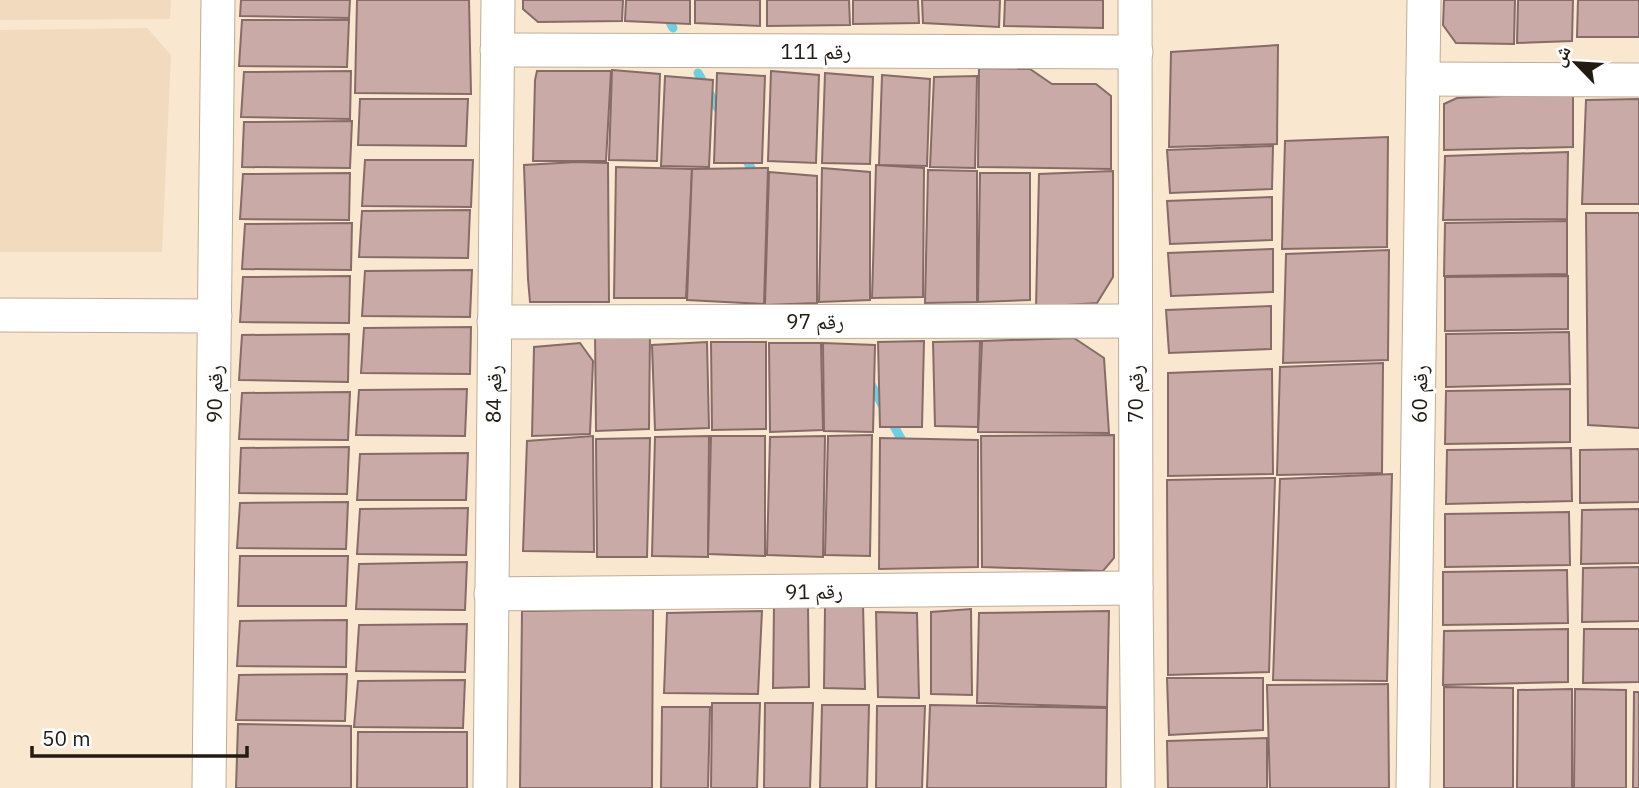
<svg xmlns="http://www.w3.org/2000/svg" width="1639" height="788" viewBox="0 0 1639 788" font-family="'IBM Plex Sans','Noto Naskh Arabic',sans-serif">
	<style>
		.built { fill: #f2dabe }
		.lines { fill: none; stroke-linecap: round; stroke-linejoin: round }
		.stream { stroke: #6fcee0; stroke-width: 9 }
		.building { fill: #c9aaa7; stroke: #876b68; stroke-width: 2 }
		.street-casing { stroke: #bfad98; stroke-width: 35 }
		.street { stroke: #fff; stroke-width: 33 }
		.labels { text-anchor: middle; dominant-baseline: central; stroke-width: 6; stroke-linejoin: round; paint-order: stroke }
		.street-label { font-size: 21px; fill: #221b13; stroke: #fff }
	</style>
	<rect width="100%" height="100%" fill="#fae7d0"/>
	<g class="built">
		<polygon points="0,0 171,0 170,19 0,20"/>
		<polygon points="147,28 171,55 162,252 0,252 0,30"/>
	</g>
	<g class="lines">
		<g class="stream">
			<polyline points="658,0 673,28"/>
			<polyline points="698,73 721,114"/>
			<polyline points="743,154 774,209"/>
			<polyline points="868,379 905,446"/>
		</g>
	</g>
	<g class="building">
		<polygon points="241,0 350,0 349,18 240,16"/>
		<polygon points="357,0 469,0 471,94 355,93"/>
		<polygon points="523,0 623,0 622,21 538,22 523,9"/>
		<polygon points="626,0 690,0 690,24 625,21"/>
		<polygon points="695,0 760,0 760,26 695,23"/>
		<polygon points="767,0 849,0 850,25 767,26"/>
		<polygon points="853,0 918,0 919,23 853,24"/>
		<polygon points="922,0 1000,0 999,27 923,23"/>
		<polygon points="1005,0 1103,0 1103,28 1004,26"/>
		<polygon points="1444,0 1515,0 1514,44 1456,43 1443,25"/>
		<polygon points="1518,0 1573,0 1572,41 1517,43"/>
		<polygon points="1578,0 1639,0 1639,37 1577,37"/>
		<polygon points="242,20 349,20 347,67 239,66"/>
		<polygon points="1278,45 1277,144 1169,147 1171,52"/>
		<polygon points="979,68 1030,69 1052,84 1096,84 1111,96 1111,169 978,167"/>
		<polygon points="612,70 660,74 657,161 609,160"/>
		<polygon points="351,71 350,119 241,117 244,72"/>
		<polygon points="537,71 611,71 606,161 533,161 535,80"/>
		<polygon points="771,71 819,75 816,163 768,161"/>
		<polygon points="717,73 765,76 762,163 714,163"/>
		<polygon points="825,73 873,77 870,164 822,163"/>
		<polygon points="882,75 930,79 927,166 879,165"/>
		<polygon points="665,76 713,80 709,167 661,166"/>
		<polygon points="977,76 975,168 930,167 934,77"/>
		<polygon points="1573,93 1573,147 1444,150 1444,104 1457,98"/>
		<polygon points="360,99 468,99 466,146 358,145"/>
		<polygon points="1639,99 1639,204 1582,204 1586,100"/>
		<polygon points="352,121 350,168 242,167 244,122"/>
		<polygon points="1388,137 1387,247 1282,249 1285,141"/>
		<polygon points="1273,146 1272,189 1170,193 1167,150"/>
		<polygon points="1568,152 1567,219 1443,220 1445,156"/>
		<polygon points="365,160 473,160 471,207 362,206"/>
		<polygon points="577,162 608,163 609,302 530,302 528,279 524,165"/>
		<polygon points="876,165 924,168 923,297 872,298"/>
		<polygon points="616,167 692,169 686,298 614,298"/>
		<polygon points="768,168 764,304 687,300 692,169"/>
		<polygon points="822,168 870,172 870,300 819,302"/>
		<polygon points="928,170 977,171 977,302 925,303"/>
		<polygon points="1113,171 1113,277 1097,303 1036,307 1039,174"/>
		<polygon points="769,172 817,176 817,303 765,305"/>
		<polygon points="350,173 349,220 240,219 243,174"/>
		<polygon points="980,173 1030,173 1030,300 978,302"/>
		<polygon points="1272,197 1272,240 1170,244 1167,201"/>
		<polygon points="470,210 468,258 359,257 362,211"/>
		<polygon points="1586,213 1639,213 1639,428 1588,425"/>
		<polygon points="1567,221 1567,274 1444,276 1445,223"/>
		<polygon points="352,223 351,270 242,269 245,224"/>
		<polygon points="1273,249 1273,292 1171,296 1168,253"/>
		<polygon points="1389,250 1388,360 1283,363 1286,254"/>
		<polygon points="472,270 470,317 362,316 365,271"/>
		<polygon points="350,276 349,323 240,322 243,277"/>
		<polygon points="1568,276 1568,329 1445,331 1445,277"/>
		<polygon points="1271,306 1271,349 1169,353 1166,310"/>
		<polygon points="471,327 470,374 361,373 364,328"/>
		<polygon points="650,332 649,429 596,431 595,333"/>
		<polygon points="1569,332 1570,384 1446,387 1446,334"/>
		<polygon points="349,334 348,382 239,380 242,335"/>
		<polygon points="1074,338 1104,358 1109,433 978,432 982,341"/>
		<polygon points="924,341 922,427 880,427 878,342"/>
		<polygon points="980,341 978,427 935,426 933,342"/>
		<polygon points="707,342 709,428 655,430 652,345"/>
		<polygon points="711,342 766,342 766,429 712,430"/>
		<polygon points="580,343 593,361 590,434 532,436 534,347"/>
		<polygon points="769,343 821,343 823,430 770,432"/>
		<polygon points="823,343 875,345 873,432 824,431"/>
		<polygon points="1383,363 1382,473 1277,475 1280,367"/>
		<polygon points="1272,369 1273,474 1168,476 1168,373"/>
		<polygon points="467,389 465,436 356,435 359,390"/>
		<polygon points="1570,389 1570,442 1445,444 1446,391"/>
		<polygon points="350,392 348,440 239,439 242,393"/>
		<polygon points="872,435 870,556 825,555 828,436"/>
		<polygon points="1114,435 1114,558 1103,571 982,567 981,436"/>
		<polygon points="593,436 594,552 523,551 527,441"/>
		<polygon points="709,436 708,557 652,556 655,437"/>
		<polygon points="711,436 765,436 765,556 708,554"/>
		<polygon points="825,436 823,557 767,555 770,437"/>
		<polygon points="650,438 647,557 597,557 596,439"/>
		<polygon points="880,438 978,440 978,567 879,569"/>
		<polygon points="349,447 347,494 239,493 241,448"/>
		<polygon points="1571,448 1572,501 1446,504 1447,450"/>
		<polygon points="1639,449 1639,502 1580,503 1580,450"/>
		<polygon points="468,453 466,500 357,500 360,454"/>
		<polygon points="1392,474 1387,681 1273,680 1280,479"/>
		<polygon points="1275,478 1269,672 1168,675 1167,480"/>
		<polygon points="348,502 346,549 237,548 240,503"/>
		<polygon points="468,508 466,555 357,554 360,509"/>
		<polygon points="1639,509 1639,563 1581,564 1582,510"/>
		<polygon points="1569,512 1570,565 1445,567 1445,514"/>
		<polygon points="240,556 348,556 346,606 238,606"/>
		<polygon points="467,562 465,610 356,609 359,564"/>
		<polygon points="1639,567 1639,621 1582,622 1583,568"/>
		<polygon points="1567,570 1568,623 1443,625 1443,572"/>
		<polygon points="863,604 865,689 824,688 825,607"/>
		<polygon points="808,606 809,687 773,688 774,607"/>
		<polygon points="653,609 652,788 520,788 522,611"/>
		<polygon points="971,609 972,695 931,694 931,612"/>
		<polygon points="762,611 758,694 664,693 667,613"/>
		<polygon points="1109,611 1107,707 977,703 979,613"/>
		<polygon points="876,612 917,613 919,698 878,697"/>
		<polygon points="347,620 346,667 237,666 240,621"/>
		<polygon points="467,624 465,672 356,671 359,625"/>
		<polygon points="1568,629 1568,682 1443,685 1444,631"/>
		<polygon points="1584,629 1639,629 1639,682 1583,683"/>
		<polygon points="347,674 345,721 236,720 239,675"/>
		<polygon points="1167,678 1263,678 1263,730 1169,735"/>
		<polygon points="465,680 463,728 354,727 358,681"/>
		<polygon points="1388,684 1389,788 1270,788 1267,685"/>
		<polygon points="1444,687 1513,688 1513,788 1444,788"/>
		<polygon points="1572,689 1572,788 1517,788 1518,690"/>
		<polygon points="1575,689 1626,690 1626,788 1574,788"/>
		<polygon points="1634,692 1639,692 1639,788 1633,788"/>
		<polygon points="712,703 760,703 757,788 711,788"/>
		<polygon points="765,703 813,703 810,788 764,788"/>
		<polygon points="822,705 869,705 867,788 820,788"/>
		<polygon points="930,705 1107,708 1106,788 927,788"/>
		<polygon points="877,706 925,706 922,788 876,788"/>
		<polygon points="662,707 710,707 708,788 661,788"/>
		<polygon points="238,724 351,726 351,788 236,788"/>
		<polygon points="358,732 467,732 467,788 357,788"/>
		<polygon points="1267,738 1267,788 1168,788 1167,741"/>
	</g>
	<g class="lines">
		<defs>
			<g id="street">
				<polyline points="1135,0 1136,588 1138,788"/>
				<polyline points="497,50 1136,52"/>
				<polyline points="1423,79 1639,80"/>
				<polyline points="0,315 215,316"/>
				<polyline points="494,322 1135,321"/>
				<polyline points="491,594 1136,588"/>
				<polyline points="209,788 218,0"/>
				<polyline points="490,788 498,0"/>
				<polyline points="1413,788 1424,0"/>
			</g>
		</defs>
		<use href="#street" class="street-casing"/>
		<use href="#street" class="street"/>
	</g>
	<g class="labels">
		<g class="street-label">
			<text x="816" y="51">رقم 111</text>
			<text x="815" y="321">رقم 97</text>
			<text transform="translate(214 394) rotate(-89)">رقم 90</text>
			<text transform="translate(493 394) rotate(-89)">رقم 84</text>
			<text transform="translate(1135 394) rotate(-90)">رقم 70</text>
			<text transform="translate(1419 394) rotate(-89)">رقم 60</text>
			<text transform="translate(814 591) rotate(-1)">رقم 91</text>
		</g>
	</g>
	<g transform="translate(1576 63) rotate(295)" stroke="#ffffff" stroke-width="5" paint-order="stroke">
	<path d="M0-5L12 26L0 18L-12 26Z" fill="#221b13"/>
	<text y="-10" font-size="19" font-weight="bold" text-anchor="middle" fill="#221b13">ش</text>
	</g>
	<path d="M32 746v10h215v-10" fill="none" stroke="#221b13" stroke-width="3.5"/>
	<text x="42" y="746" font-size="21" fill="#221b13" stroke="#ffffff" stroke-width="5" paint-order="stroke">50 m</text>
</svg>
